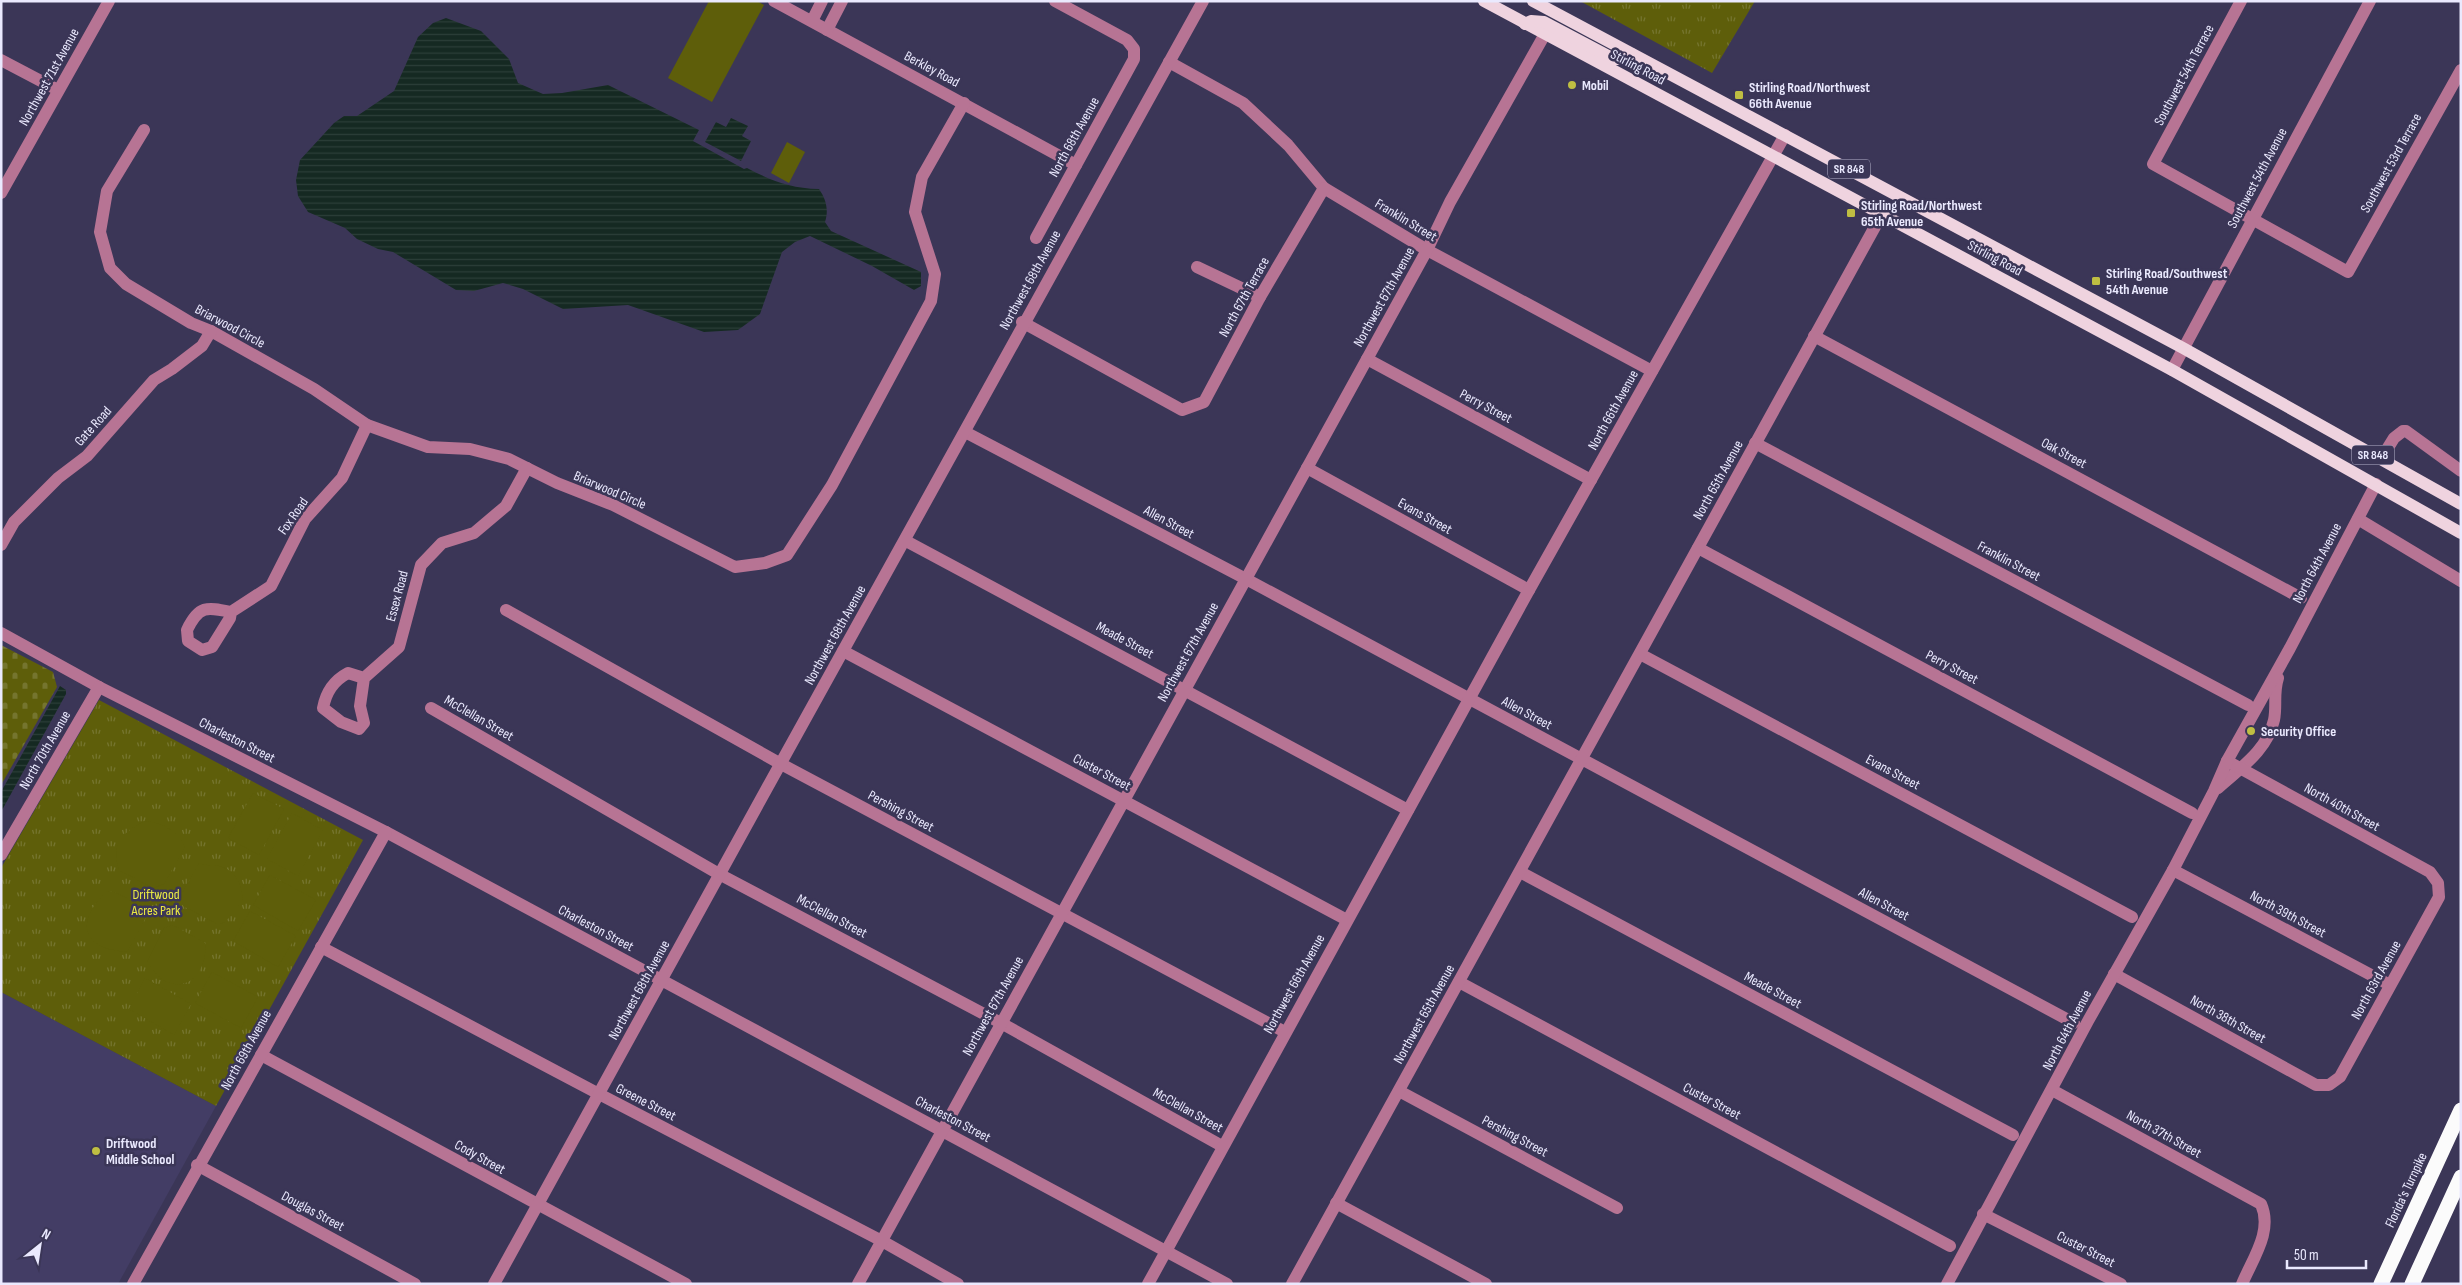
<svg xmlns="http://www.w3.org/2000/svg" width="2462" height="1285" viewBox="0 0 2462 1285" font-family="'Sofia Sans Condensed',sans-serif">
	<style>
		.built { fill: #433d65 }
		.grass { fill: url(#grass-tufts) }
		.cemetery { fill: url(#cemetery-stones) }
		.pitch { fill: #5e5e0a }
		.water { fill: url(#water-rules) }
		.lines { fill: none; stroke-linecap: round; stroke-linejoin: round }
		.minor { stroke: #b77494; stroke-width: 12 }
		.major { stroke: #efd3df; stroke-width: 12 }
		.highway { stroke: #fbfbfb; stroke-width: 15 }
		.poi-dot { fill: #bfbe42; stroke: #3b3657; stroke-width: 2 }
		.labels { text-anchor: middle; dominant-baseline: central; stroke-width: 5; stroke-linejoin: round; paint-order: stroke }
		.shield { fill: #3b3657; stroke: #b6b3cc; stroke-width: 1 }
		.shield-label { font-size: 12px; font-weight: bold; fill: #eae9fe }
		.street-label { font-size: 14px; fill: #eae9fe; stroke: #3b3657 }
		.poi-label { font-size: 14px; font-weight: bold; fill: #eae9fe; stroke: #3b3657; text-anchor: start }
		.park-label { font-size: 14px; fill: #eceb43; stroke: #3b3657 }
	</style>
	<defs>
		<pattern id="grass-tufts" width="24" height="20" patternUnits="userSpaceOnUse" patternTransform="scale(1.25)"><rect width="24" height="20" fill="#5e5e0a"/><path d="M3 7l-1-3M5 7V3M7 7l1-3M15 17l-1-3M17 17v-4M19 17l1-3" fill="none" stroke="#75752f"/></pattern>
		<pattern id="cemetery-stones" width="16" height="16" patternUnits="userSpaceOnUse" patternTransform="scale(1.25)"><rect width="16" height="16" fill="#5e5e0a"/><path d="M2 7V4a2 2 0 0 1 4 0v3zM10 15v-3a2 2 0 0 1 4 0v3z" fill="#75752f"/></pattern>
		<pattern id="water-rules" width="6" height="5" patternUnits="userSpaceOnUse" patternTransform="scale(1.25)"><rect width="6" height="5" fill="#152922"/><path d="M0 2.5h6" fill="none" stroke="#2c3e38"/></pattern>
	</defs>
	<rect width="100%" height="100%" fill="#3b3657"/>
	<polygon class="built" points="1,992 216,1106 118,1284 1,1284"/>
	<g class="grass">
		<polygon points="1580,1 1755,1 1712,73"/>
		<polygon points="99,700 363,840 216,1106 1,992 1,868"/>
	</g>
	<polygon class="cemetery" points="1,645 53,672 57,687 1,785"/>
	<g class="pitch">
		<polygon points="709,1 757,1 764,5 712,102 668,78"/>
		<polygon points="787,142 805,152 789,183 771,173"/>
		<polygon points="253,793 284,809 259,855 228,838"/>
		<polygon points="292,813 323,830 298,876 267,859"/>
		<path d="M145 821C163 823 177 830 185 847L164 884 153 888 119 870C110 844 123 832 145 821Z"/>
		<path d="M199 863C206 866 213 865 219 866 236 870 242 885 243 900L226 921 219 925 183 906 181 895Z"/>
		<polygon points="270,875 316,900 298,931 253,905"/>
		<path d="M113 891 143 907 146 917 127 952C119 951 110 950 103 947 74 934 90 907 106 892Z"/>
		<polygon points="250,911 296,936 278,967 233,941"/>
		<path d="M173 925 205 943C208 968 190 995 163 980 156 975 152 968 147 962L164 928Z"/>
		<polygon points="212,972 258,997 241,1028 195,1003"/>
		<polygon points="145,978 191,1004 174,1035 129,1009"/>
	</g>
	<g class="water">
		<path d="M446 18 481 31 509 59 518 83 543 94 562 93 608 85 699 130 693 141 744 169 747 168C772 181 790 188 819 189 826 199 829 210 825 222L831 231 921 272V286L914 290 872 266 810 236 795 242 782 252 760 314 738 330 704 332 628 305 563 309 523 289 503 283 474 291 456 290 393 252 378 249 357 239 345 228 308 212 298 196 296 180 300 160 334 123 344 116H357L394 91 418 37 433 23Z"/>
		<polygon points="731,118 748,126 742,136 751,141 741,161 705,142 716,122 726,127"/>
		<polygon points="60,686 66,690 66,694 1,812 1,792"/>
	</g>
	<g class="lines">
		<g class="minor">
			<polyline points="774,1 1076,165"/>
			<polyline points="2241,1 2153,164 2348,272 2461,70"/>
			<polyline points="812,21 822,1"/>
			<polyline points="827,30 842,1"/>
			<polyline points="1,60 58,90"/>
			<polyline points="1169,62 1243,103 1288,145 1324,188 1427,250 1652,371"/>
			<polyline points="144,130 107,191 100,232 110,268 126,284 191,323 211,331 314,389 367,425 428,447 470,449 509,459 557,483 613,505 735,567 765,563 787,555 832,485 931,301 935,274 915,212 922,177 964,103"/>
			<polyline points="1,193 109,1"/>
			<polyline points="1036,238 1134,59 1134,49 1127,40 1055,1"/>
			<polyline points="1197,267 1260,297"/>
			<polyline points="1022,322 1182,410 1204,402 1260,297 1324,188"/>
			<polyline points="1814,336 2301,598"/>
			<polyline points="1367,359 1591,480"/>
			<polyline points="2172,370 2370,1"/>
			<polyline points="965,432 1246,579 2074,1023"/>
			<polyline points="1755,443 2248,705"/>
			<polyline points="2381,459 2394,438 2403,431 2406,431 2461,471"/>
			<polyline points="1307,468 1529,590"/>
			<polyline points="2358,519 2461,581"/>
			<polyline points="906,541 1408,810"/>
			<polyline points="1,545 14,522 58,478 87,456 154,380 172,369 202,346 211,331"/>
			<polyline points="1698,548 2192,813"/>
			<polyline points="506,610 781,764 1285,1032"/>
			<path d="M231 612 230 618 212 647 202 650 188 641 187 630C199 605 207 607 231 612L271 586 305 519 342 478 367 425"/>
			<polyline points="1,633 99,687 386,832 1227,1284"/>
			<polyline points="843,651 1347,920"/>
			<polyline points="1640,654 2132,917"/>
			<path d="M364 678 348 673C333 681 326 692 323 708L341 722 359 729 364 723 360 706 364 678 399 647 421 565 442 543 474 533 506 506 527 468"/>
			<polyline points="431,708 719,874 1001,1023 1222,1146"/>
			<path d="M2218 788C2240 768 2267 751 2274 720 2277 706 2273 693 2278 678"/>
			<polyline points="1,855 99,687"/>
			<polyline points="2173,870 2390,985"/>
			<polyline points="1520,872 2013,1135"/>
			<polyline points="321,947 599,1094 882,1241 958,1284"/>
			<polyline points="2114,974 2316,1085 2329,1085 2340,1077 2439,897 2438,883 2430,872 2227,761"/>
			<polyline points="1459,982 1950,1246"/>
			<polyline points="261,1055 686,1284"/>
			<path d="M2052 1090 2261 1204C2273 1231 2253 1258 2242 1284"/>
			<polyline points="1399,1091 1617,1208"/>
			<polyline points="197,1165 415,1284"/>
			<polyline points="1336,1203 1486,1284"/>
			<polyline points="1983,1214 2121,1284"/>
			<polyline points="133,1284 386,832"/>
			<path d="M494 1284C730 856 964 428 1203 1"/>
			<polyline points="858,1284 1427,250 1450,202 1545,34"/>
			<polyline points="1148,1284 1529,590 1785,135"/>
			<polyline points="1292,1284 1882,214"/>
			<polyline points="1947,1284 2088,1021 2173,870 2214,791 2227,761 2290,648 2376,484"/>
		</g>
		<g class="major">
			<polyline points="1484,1 2172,370 2461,533"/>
			<polyline points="1533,1 2183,348 2461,504"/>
			<polyline points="1525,24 1531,21 1544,22 1614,59 1624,59 1632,54"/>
		</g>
		<g class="highway">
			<polyline points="2381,1284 2461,1110"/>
			<polyline points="2412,1284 2461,1177"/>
		</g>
	</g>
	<g class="poi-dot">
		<circle cx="1572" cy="85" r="5"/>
		<rect x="1734" y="90" width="10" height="10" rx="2.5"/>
		<rect x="1846" y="208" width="10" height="10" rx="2.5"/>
		<rect x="2091" y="276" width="10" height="10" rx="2.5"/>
		<circle cx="2251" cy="731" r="5"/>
		<circle cx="96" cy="1151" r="5"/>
	</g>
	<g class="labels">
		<g class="shield">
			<rect x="1828" y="159.5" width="42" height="19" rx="4"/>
			<rect x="2352" y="445.5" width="42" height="19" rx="4"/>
		</g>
		<g class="shield-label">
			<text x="1849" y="169">SR 848</text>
			<text x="2373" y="455">SR 848</text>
		</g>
		<g class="street-label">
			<text transform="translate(1638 67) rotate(28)">Stirling Road</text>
			<text transform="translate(932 69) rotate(28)">Berkley Road</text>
			<text transform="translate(2184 75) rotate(-62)">Southwest 54th Terrace</text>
			<text transform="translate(49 77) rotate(-61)">Northwest 71st Avenue</text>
			<text transform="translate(1074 137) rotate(-61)">North 68th Avenue</text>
			<text transform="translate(2391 163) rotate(-61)">Southwest 53rd Terrace</text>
			<text transform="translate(2257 178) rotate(-62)">Southwest 54th Avenue</text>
			<text transform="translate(1406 220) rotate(31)">Franklin Street</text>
			<text transform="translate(1995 258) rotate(28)">Stirling Road</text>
			<text transform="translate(1030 280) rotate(-61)">Northwest 68th Avenue</text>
			<text transform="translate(1244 297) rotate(-61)">North 67th Terrace</text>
			<text transform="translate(1384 297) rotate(-61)">Northwest 67th Avenue</text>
			<text transform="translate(230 326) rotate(28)">Briarwood Circle</text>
			<text transform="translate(1486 406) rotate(28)">Perry Street</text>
			<text transform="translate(1613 410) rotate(-61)">North 66th Avenue</text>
			<text transform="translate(93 426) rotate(-48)">Gate Road</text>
			<text transform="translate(2064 453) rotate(28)">Oak Street</text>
			<text transform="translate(1718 480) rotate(-61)">North 65th Avenue</text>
			<text transform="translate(610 490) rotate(23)">Briarwood Circle</text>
			<text transform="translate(293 516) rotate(-55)">Fox Road</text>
			<text transform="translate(1425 516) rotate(29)">Evans Street</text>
			<text transform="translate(1169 522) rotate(28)">Allen Street</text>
			<text transform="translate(2009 561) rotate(28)">Franklin Street</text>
			<text transform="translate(2317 563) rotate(-62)">North 64th Avenue</text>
			<text transform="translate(397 596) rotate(-75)">Essex Road</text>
			<text transform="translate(835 635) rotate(-61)">Northwest 68th Avenue</text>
			<text transform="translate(1125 640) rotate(28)">Meade Street</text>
			<text transform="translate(1188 652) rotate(-61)">Northwest 67th Avenue</text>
			<text transform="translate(1952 667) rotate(28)">Perry Street</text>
			<text transform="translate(1527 713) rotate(28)">Allen Street</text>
			<text transform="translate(479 718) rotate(30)">McClellan Street</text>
			<text transform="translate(237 740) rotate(27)">Charleston Street</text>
			<text transform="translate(45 750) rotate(-60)">North 70th Avenue</text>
			<text transform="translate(1102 772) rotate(28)">Custer Street</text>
			<text transform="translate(1893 772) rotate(28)">Evans Street</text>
			<text transform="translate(2342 807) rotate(29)">North 40th Street</text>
			<text transform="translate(901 811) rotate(28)">Pershing Street</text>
			<text transform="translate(1884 904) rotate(28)">Allen Street</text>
			<text transform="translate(2288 914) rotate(28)">North 39th Street</text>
			<text transform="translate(832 916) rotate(28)">McClellan Street</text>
			<text transform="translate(596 928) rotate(28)">Charleston Street</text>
			<text transform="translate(2376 980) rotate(-61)">North 63rd Avenue</text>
			<text transform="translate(1294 984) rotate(-61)">Northwest 66th Avenue</text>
			<text transform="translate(639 990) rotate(-61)">Northwest 68th Avenue</text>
			<text transform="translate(1773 990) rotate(28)">Meade Street</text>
			<text transform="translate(993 1006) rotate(-61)">Northwest 67th Avenue</text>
			<text transform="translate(1424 1014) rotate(-61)">Northwest 65th Avenue</text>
			<text transform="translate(2228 1019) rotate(29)">North 38th Street</text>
			<text transform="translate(2067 1030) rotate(-62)">North 64th Avenue</text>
			<text transform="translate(246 1050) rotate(-61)">North 69th Avenue</text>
			<text transform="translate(1712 1101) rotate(28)">Custer Street</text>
			<text transform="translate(646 1102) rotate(27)">Greene Street</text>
			<text transform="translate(1188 1110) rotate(29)">McClellan Street</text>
			<text transform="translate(953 1119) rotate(28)">Charleston Street</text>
			<text transform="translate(2164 1134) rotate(29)">North 37th Street</text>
			<text transform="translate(1515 1136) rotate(28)">Pershing Street</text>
			<text transform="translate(480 1157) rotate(29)">Cody Street</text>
			<text transform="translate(2406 1190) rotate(-65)">Florida's Turnpike</text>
			<text transform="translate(313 1211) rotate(28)">Douglas Street</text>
			<text transform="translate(2086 1249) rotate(27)">Custer Street</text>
		</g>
		<g class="poi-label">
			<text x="1582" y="85">Mobil</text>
			<text x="1749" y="87">Stirling Road/Northwest<tspan x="1749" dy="16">66th Avenue</tspan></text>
			<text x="1861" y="205">Stirling Road/Northwest<tspan x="1861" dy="16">65th Avenue</tspan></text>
			<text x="2106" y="273">Stirling Road/Southwest<tspan x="2106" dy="16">54th Avenue</tspan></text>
			<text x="2261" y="731">Security Office</text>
			<text x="106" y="1143">Driftwood<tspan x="106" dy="16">Middle School</tspan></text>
		</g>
		<g class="park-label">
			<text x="156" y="894">Driftwood<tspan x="156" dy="16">Acres Park</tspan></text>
		</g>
	</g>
	<rect width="2462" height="1285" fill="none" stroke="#eae9fe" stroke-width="5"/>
	<g transform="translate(40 1245) rotate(30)" stroke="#3b3657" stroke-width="4" paint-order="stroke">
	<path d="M0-4L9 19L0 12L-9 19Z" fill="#eae9fe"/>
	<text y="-8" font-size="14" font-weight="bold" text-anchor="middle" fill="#eae9fe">N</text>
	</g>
	<path d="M2287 1260v8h79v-8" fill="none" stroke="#eae9fe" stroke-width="2.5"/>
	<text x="2294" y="1260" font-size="15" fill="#eae9fe" stroke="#3b3657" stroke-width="4" paint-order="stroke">50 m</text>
</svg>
